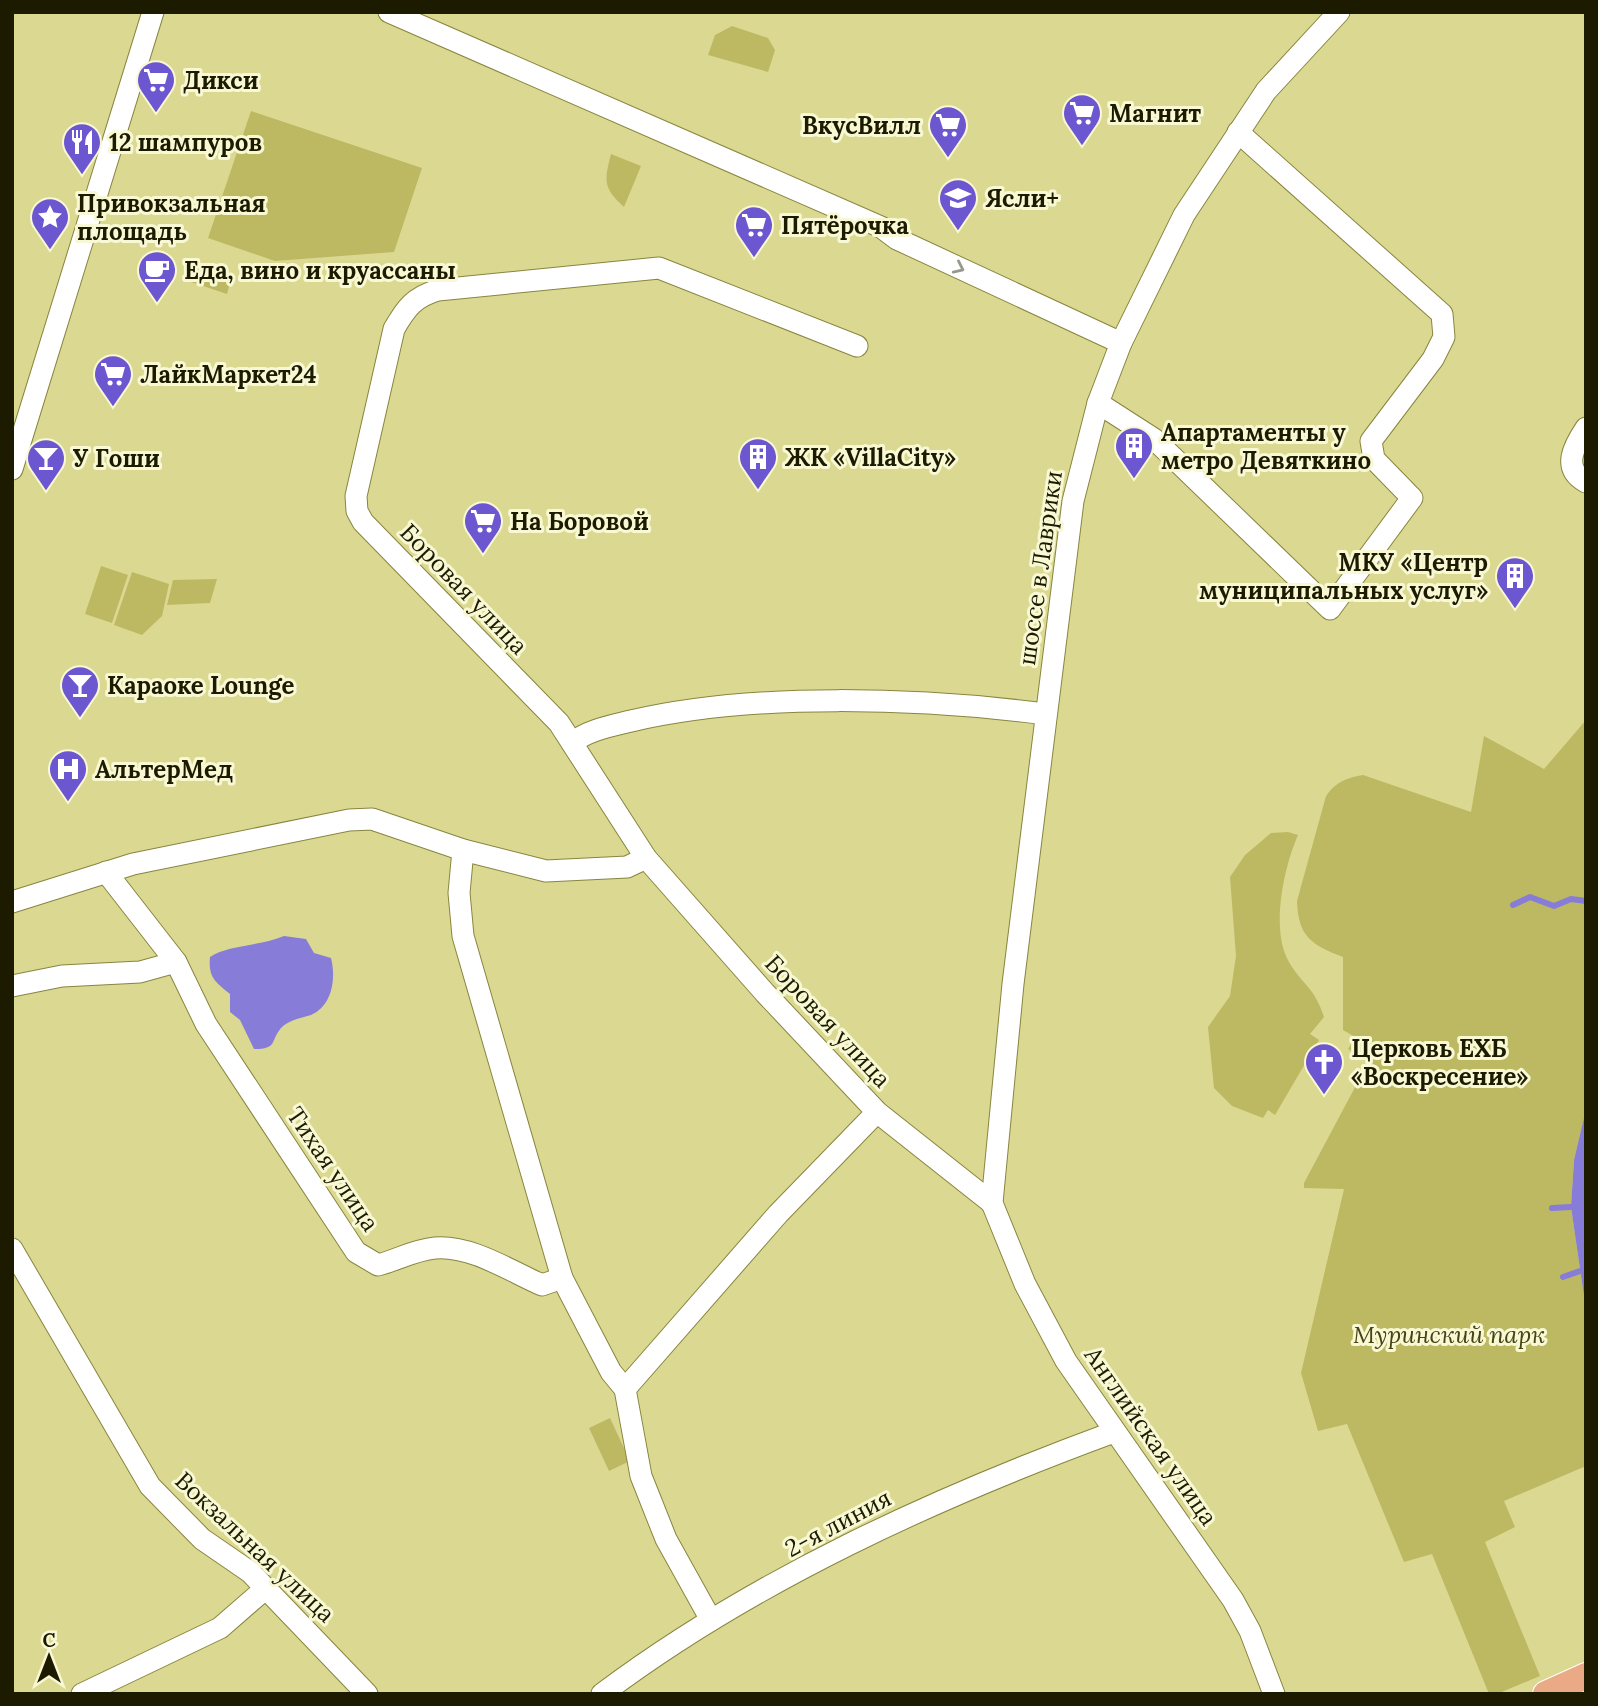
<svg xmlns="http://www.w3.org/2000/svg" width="1598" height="1706" viewBox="0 0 1598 1706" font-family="Lora,serif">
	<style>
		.green { fill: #bdb962 }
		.water { fill: #877dd8 }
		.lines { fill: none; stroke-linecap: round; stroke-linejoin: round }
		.stream { stroke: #877dd8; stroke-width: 6 }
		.minor-casing { stroke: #88853f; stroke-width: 23 }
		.major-casing { stroke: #fff; stroke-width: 28 }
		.minor { stroke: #fff; stroke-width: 21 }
		.major { stroke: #ebaa86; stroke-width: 26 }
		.oneway { stroke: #99988c }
		.labels { text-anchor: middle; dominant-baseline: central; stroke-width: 6; stroke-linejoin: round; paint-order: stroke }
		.poi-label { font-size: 24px; font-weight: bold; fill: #1c1b00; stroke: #f8f8d4; text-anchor: start }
		.street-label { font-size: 24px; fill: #1c1b00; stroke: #f8f8d4 }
		.park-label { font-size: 24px; font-style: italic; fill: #454314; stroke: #f8f8d4 }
	</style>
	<rect width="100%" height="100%" fill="#dbd991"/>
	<g class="green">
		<polygon points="732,26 768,38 775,50 768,72 708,55 715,35"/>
		<polygon points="251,111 422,168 394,252 275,261 208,238"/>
		<path d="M611 154 641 166 624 207C603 188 604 181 611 154Z"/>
		<polygon points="197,263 232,275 227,294 191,282"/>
		<polygon points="101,566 128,575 112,623 85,614"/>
		<polygon points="132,572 169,584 162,616 142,635 114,625"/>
		<polygon points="217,579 210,603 167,605 173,580"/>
		<path d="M1586 720V1109L1574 1160 1571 1207 1586 1310V1466L1504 1501 1515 1527 1485 1542 1540 1676 1497 1694H1489L1432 1554 1404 1562 1347 1424 1318 1431 1301 1373 1344 1189 1304 1188V1183L1369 1061 1348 1049 1355 1037 1343 1030V957C1312 945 1298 937 1297 901L1326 796C1336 782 1346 778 1363 775L1471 812 1484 736 1544 769Z"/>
		<path d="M1288 832 1298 835C1284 867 1270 930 1289 962 1303 986 1314 986 1324 1017L1310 1034 1319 1040 1275 1115 1268 1110 1263 1118 1232 1106 1214 1088 1208 1027 1230 996 1236 956 1230 877 1245 855 1271 833Z"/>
		<polygon points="610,1418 630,1461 609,1471 589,1428"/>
	</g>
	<g class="water">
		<path d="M284 936 306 939 314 953 331 958C336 977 333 1006 311 1015 301 1018 289 1020 281 1028 270 1041 278 1049 254 1049L240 1020 230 1012V994C215 982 208 977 210 957 226 945 261 946 284 936Z"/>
		<polygon points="1586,1109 1586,1310 1571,1207 1574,1160"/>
	</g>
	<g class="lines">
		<g class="stream">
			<polyline points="1513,905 1530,897 1554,906 1571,899 1586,901"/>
			<polyline points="1552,1208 1571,1207"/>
			<polyline points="1563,1277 1580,1271"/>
		</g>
		<defs>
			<g id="minor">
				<polyline points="389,12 881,227 897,239 1121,343"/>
				<path d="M857 346 659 268 438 290C414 297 406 308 394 329L356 496 357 511 363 522 559 723 646 858 765 993 877 1112 992 1203"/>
				<polyline points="1098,403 1154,439 1330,609 1412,498 1374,459 1371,441 1433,359 1444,337 1442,314 1238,132"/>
				<path d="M1586 428C1574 446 1561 468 1586 482"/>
				<polyline points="12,469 153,12"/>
				<path d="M572 743C588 730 611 726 631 721 756 692 919 698 1046 714"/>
				<polyline points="463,850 459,893 463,936 562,1278 611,1372 625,1389 641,1476 666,1539 711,1620"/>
				<path d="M106 872 176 962 206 1024 356 1252 378 1265C397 1260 414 1250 435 1248 471 1245 510 1271 542 1285L562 1278"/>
				<polyline points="12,902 133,864 349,820 372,819 463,850 546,871 627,867 646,858"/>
				<polyline points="12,986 62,976 140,972 176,962"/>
				<polyline points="12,1249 150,1486 202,1539 250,1572 367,1694"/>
				<polyline points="625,1389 778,1214 877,1112"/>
				<polyline points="82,1694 220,1628 266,1588"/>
				<path d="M602 1694C754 1580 937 1497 1114 1432"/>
				<polyline points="1274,1694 1250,1631 1233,1600 1066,1361 1025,1284 992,1203 1013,984 1073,501 1098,403 1121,343 1184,215 1266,91 1339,12"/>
			</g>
			<polyline id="major" points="1546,1694 1586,1676"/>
		</defs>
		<use href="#minor" class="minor-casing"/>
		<use href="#major" class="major-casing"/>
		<use href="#minor" class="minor"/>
		<use href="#major" class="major"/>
	</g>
	<defs><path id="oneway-chevron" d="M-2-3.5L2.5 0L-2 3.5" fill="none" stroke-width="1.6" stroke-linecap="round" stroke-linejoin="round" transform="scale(1.75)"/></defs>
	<use class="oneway" href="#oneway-chevron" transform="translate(959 268) rotate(25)"/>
	<defs>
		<symbol id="supermarket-pin" viewBox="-11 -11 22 30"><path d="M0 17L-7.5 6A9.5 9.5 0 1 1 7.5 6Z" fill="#6c57d1" stroke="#f8f8d4"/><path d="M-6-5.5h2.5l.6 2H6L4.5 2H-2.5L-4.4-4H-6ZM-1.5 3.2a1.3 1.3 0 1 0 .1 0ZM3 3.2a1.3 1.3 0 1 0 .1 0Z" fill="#fff"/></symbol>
		<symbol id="restaurant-pin" viewBox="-11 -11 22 30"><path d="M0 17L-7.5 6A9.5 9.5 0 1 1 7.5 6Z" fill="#6c57d1" stroke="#f8f8d4"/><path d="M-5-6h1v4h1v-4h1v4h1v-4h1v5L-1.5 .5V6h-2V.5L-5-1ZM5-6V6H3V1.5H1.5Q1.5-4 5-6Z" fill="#fff"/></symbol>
		<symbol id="school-pin" viewBox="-11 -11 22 30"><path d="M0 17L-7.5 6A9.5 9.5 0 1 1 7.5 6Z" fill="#6c57d1" stroke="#f8f8d4"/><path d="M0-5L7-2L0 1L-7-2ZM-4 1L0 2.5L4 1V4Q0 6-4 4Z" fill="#fff"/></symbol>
		<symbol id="sight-pin" viewBox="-11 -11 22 30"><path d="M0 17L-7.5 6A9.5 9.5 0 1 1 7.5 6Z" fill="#6c57d1" stroke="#f8f8d4"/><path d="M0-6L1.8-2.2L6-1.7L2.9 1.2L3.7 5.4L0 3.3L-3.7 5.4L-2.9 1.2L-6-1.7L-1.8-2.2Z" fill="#fff"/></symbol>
		<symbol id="cafe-pin" viewBox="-11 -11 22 30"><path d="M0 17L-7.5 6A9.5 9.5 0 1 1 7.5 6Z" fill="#6c57d1" stroke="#f8f8d4"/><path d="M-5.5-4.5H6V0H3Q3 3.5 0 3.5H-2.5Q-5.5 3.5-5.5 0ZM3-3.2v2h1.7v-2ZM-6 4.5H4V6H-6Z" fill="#fff"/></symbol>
		<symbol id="building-pin" viewBox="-11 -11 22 30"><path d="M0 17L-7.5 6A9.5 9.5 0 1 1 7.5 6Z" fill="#6c57d1" stroke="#f8f8d4"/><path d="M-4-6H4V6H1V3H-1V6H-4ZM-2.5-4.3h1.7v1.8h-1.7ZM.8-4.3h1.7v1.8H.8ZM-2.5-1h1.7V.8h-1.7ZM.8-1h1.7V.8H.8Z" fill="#fff"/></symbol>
		<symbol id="bar-pin" viewBox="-11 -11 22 30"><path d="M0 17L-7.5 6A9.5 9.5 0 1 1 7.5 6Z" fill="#6c57d1" stroke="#f8f8d4"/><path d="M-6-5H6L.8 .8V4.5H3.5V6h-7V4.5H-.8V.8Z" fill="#fff"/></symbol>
		<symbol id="hospital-pin" viewBox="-11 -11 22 30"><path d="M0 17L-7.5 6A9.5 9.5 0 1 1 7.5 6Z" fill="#6c57d1" stroke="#f8f8d4"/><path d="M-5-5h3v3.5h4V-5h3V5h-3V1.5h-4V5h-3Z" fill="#fff"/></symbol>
		<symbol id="church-pin" viewBox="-11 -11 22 30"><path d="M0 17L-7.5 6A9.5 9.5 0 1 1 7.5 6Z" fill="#6c57d1" stroke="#f8f8d4"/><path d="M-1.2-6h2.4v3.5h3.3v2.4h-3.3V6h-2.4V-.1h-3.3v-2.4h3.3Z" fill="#fff"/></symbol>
	</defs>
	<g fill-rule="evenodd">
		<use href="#supermarket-pin" x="134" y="58" width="44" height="60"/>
		<use href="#supermarket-pin" x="1060" y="91" width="44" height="60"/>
		<use href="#supermarket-pin" x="926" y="103" width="44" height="60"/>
		<use href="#restaurant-pin" x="60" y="120" width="44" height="60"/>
		<use href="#school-pin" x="936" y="176" width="44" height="60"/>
		<use href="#sight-pin" x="28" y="195" width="44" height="60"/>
		<use href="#supermarket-pin" x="732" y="203" width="44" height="60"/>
		<use href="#cafe-pin" x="135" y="248" width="44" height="60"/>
		<use href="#supermarket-pin" x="91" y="352" width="44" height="60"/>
		<use href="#building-pin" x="1112" y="424" width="44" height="60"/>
		<use href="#building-pin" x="736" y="435" width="44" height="60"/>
		<use href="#bar-pin" x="24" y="436" width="44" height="60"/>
		<use href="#supermarket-pin" x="461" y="499" width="44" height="60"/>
		<use href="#building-pin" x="1493" y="554" width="44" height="60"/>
		<use href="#bar-pin" x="58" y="663" width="44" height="60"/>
		<use href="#hospital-pin" x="46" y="747" width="44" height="60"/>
		<use href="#church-pin" x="1302" y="1040" width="44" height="60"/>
	</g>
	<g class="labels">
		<g class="poi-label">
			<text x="183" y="80">Дикси</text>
			<text x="1109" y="113">Магнит</text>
			<text x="921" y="125" text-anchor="end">ВкусВилл</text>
			<text x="109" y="142">12 шампуров</text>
			<text x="985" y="198">Ясли+</text>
			<text x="77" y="203">Привокзальная<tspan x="77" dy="28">площадь</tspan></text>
			<text x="781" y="225">Пятёрочка</text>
			<text x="184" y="270">Еда, вино и круассаны</text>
			<text x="140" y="374">ЛайкМаркет24</text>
			<text x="1161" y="432">Апартаменты у<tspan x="1161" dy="28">метро Девяткино</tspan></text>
			<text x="785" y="457">ЖК «VillaCity»</text>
			<text x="73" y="458">У Гоши</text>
			<text x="510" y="521">На Боровой</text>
			<text x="1488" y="562" text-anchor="end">МКУ «Центр<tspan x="1488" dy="28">муниципальных услуг»</tspan></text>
			<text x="107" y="685">Караоке Lounge</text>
			<text x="95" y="769">АльтерМед</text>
			<text x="1351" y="1048">Церковь ЕХБ<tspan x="1351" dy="28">«Воскресение»</tspan></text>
		</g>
		<g class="street-label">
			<text transform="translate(1040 568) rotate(-82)">шоссе в Лаврики</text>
			<text transform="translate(464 589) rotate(46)">Боровая улица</text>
			<text transform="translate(828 1021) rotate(47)">Боровая улица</text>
			<text transform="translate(333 1169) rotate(56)">Тихая улица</text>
			<text transform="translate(1151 1436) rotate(55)">Английская улица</text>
			<text transform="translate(838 1523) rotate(-28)">2-я линия</text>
			<text transform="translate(255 1547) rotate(43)">Вокзальная улица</text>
		</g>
		<g class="park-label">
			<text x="1449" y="1334">Муринский парк</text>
		</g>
	</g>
	<rect width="1598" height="1706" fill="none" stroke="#1c1b00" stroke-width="28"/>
	<g transform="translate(49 1657)" stroke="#f8f8d4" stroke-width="5" paint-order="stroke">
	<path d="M0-5L12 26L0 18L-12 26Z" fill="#1c1b00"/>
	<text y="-10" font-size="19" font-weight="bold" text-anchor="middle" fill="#1c1b00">С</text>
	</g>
</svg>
